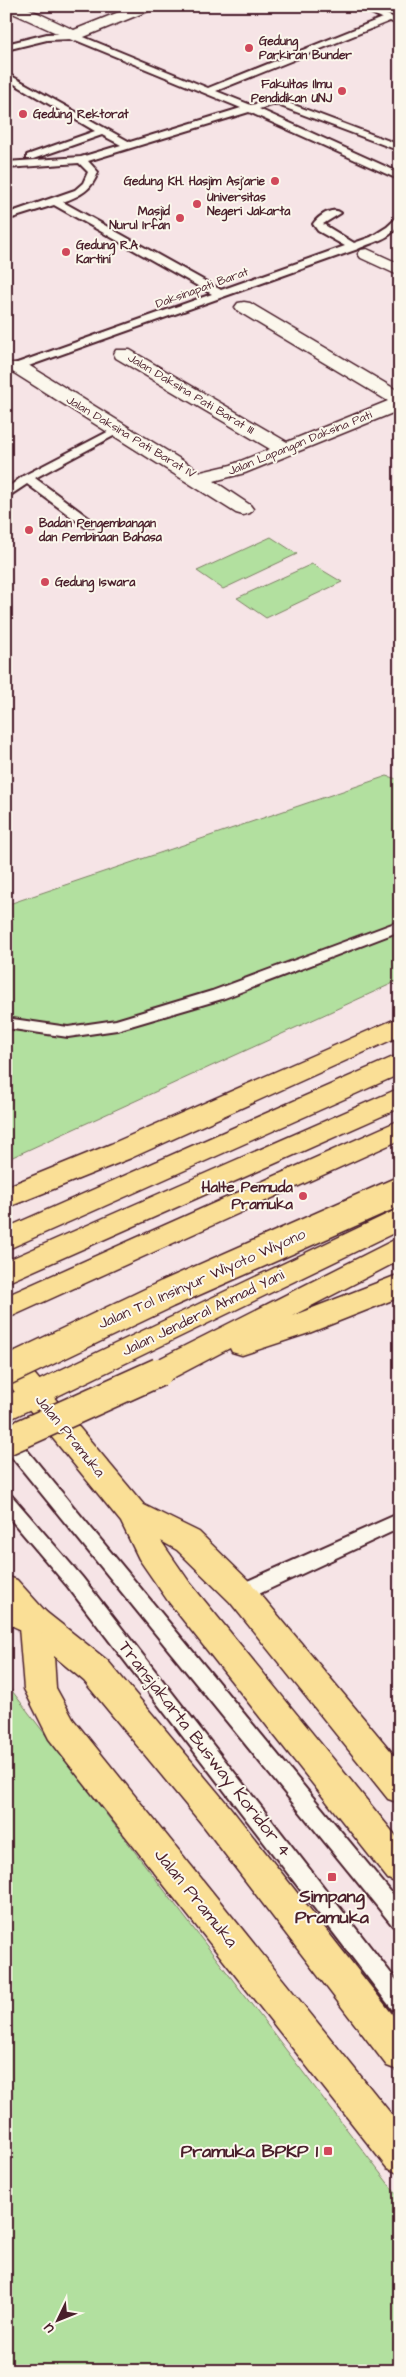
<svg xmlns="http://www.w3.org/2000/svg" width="406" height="2377" viewBox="0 0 406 2377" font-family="'Architects Daughter',sans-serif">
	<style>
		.green { fill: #b2e09f; stroke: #7e8065 }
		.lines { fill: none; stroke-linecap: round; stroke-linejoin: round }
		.lane-casing { stroke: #4a1f2b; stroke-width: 4 }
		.street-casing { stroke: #4a1f2b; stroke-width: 3 }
		.primary-casing { stroke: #4a1f2b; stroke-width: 3 }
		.highway-casing { stroke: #4a1f2b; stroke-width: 3 }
		.lane { fill: #fbf7ec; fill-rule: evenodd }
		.street { fill: #fbf7ec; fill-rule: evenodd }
		.primary { fill: #fadf96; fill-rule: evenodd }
		.highway { fill: #fadf96; fill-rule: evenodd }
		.highway-bridge-casing { stroke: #4a1f2b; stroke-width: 31; stroke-linecap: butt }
		.highway-bridge { stroke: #fadf96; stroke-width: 28 }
		.poi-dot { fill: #d1495b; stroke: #fbf7ec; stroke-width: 2 }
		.labels { text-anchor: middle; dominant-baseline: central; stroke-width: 4; stroke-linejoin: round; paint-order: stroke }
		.far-poi-label { font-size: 12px; font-weight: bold; fill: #4a1f2b; stroke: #fbf7ec; text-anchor: start }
		.far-street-label { font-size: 12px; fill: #4a1f2b; stroke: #fbf7ec }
		.poi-label { font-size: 15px; font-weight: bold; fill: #4a1f2b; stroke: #fbf7ec; text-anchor: end }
		.street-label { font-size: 15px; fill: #4a1f2b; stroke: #fbf7ec }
		.near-street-label { font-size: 18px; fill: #4a1f2b; stroke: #fbf7ec }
		.near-poi-label { font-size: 18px; font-weight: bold; fill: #4a1f2b; stroke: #fbf7ec }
	</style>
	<rect width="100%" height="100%" fill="#f6e4e6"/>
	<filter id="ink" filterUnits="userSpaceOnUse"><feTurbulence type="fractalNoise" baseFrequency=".02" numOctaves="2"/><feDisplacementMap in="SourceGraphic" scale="10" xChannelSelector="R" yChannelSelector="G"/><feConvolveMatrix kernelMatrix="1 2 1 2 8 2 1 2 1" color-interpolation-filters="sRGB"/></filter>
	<g filter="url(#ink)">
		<g class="green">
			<polygon points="271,537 297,554 223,589 197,571"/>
			<polygon points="312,564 342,582 266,618 237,598"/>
			<polygon points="387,776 400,780 400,980 6,1160 6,905"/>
			<polygon points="6,1683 400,2199 400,2371 6,2371"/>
		</g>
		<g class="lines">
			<defs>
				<g id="lane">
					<path d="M356 6H368L399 20 395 23 390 21 216 91 251 105 278 99 400 145V151L275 104 259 109 400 173V180L249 112 88 161 98 172C92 190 80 196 63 202L221 290 345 246 318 231 313 224C318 216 333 206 341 213L323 224 354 243 371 237 387 227 400 215C400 238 374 241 358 249L6 374V367L212 294 54 205 6 220V214L75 190 83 183 88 172 79 163 6 168V162L81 157 121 145 102 135 33 159H27V155L95 131 6 79V73L130 142 241 108 73 39 47 40 6 50V44L47 34 74 33 208 88 382 18Z"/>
					<polygon points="117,427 123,430 121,432 35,478 93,521 95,524 93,527 85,527 27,484 6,498 6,489 23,476"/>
					<polygon points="400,921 400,931 222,999 117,1030 68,1037 6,1028 6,1018 68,1027 116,1020 212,991"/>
					<polygon points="6,1430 12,1432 400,1903 400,1929 393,1926 6,1450"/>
					<polygon points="6,1494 12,1496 82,1577 400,1985 400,2012 392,2009 68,1587 6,1514"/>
					<polygon points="400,1513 400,1528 248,1599 241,1601 234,1599 232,1593 234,1587"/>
				</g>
				<g id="street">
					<polygon points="6,6 23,6 74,30 134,6 155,6 153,9 74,41 6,10"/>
					<polygon points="367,249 400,264 400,276 361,258 358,254 361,250"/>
					<polygon points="244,302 250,303 400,392 400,410 245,473 214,481 250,505 253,509 250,513 243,515 236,513 11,371 9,367 11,363 25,363 201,472 231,465 270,449 116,358 114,354 116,350 130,350 287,442 388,401 238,311 235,307 238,303"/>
				</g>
				<g id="primary">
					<polygon points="6,1349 16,1352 144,1505 199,1532 252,1584 400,1762 400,1803 388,1799 230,1602 177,1550 161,1541 190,1583 400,1841 400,1884 388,1879 168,1601 139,1559 121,1522 6,1381"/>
					<polygon points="6,1576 17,1580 46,1612 108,1661 229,1806 400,2024 400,2071 387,2066 205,1828 84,1681 54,1656 56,1688 73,1719 400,2125 400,2174 387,2168 49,1739 24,1689 19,1627 6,1612"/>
				</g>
				<g id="highway">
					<polygon points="400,1017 400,1036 131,1158 6,1208 6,1187 111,1144"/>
					<polygon points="400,1054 400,1074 6,1250 6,1228"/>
					<polygon points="400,1088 400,1108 6,1283 6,1261"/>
					<polygon points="400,1120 400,1140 6,1319 6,1296"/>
					<polygon points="400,1208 400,1230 6,1421 6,1396"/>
					<polygon points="400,1237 400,1260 292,1316 400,1274 400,1297 309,1333 242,1355 232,1352 230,1348 169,1380 159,1383 149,1380 144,1372 149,1364"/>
					<polygon points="6,1595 46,1612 51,1622 46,1632 35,1636 6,1623"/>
				</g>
			</defs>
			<use href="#lane" class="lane-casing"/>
			<use href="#street" class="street-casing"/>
			<use href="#primary" class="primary-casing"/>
			<use href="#highway" class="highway-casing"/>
			<use href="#lane" class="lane"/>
			<use href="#street" class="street"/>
			<use href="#primary" class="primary"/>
			<use href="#highway" class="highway"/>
			<defs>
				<g id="highway-bridge">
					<polyline points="6,1371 167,1294 400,1191"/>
					<polyline points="6,1441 159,1372"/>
				</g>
			</defs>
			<use href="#highway-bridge" class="highway-bridge-casing"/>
			<use href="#highway-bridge" class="highway-bridge"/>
		</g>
	</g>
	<g class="poi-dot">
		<circle cx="249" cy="48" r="5"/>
		<circle cx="342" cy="91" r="5"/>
		<circle cx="23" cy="114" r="5"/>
		<circle cx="275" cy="181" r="5"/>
		<circle cx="197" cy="204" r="5"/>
		<circle cx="180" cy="218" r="5"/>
		<circle cx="66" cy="252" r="5"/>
		<circle cx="29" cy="530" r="5"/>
		<circle cx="45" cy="582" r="5"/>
		<circle cx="303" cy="1196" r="5"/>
		<rect x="327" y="1872" width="10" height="10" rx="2.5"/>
		<rect x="323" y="2146" width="10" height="10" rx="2.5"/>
	</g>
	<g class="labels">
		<g class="far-poi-label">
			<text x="259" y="41">Gedung<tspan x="259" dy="14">Parkiran Bunder</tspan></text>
			<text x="332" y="84" text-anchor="end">Fakultas Ilmu<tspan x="332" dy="14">Pendidikan UNJ</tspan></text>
			<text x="33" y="114">Gedung Rektorat</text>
			<text x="265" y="181" text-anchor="end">Gedung KH. Hasjim Asj'arie</text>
			<text x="207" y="197">Universitas<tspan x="207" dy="14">Negeri Jakarta</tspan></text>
			<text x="170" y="211" text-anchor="end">Masjid<tspan x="170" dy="14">Nurul Irfan</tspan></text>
			<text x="76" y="245">Gedung R.A<tspan x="76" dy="14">Kartini</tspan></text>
			<text x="39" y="523">Badan Pengembangan<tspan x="39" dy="14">dan Pembinaan Bahasa</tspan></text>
			<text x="55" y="582">Gedung Iswara</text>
		</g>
		<g class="far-street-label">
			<text transform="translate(202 288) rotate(-20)">Daksinapati Barat</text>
			<text transform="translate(191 394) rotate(31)">Jalan Daksina Pati Barat III</text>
			<text transform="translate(131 437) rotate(31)">Jalan Daksina Pati Barat IV</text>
			<text transform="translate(300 443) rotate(-22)">Jalan Lapangan Daksina Pati</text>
		</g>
		<g class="poi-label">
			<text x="293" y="1187">Halte Pemuda<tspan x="293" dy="17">Pramuka</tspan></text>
		</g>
		<g class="street-label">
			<text transform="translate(202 1279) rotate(-24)">Jalan Tol Insinyur Wiyoto Wiyono</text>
			<text transform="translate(203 1313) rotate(-26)">Jalan Jenderal Ahmad Yani</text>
			<text transform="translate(70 1436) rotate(51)">Jalan Pramuka</text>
		</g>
		<g class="near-street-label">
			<text transform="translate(205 1749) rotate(52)">Transjakarta Busway Koridor 4</text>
			<text transform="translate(196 1898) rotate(51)">Jalan Pramuka</text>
		</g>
		<g class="near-poi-label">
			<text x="332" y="1896">Simpang<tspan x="332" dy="21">Pramuka</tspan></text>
			<text x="318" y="2151" text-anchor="end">Pramuka BPKP 1</text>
		</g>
	</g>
	<rect width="406" height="2377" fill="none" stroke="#fbf7ec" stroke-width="25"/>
	<rect x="12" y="12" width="381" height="2352" fill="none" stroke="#4a1f2b" stroke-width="2" filter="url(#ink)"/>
	<g transform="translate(58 2320) rotate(227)" stroke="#fbf7ec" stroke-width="4" paint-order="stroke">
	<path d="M0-4L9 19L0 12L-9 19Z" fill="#4a1f2b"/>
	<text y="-8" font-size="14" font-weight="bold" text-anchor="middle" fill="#4a1f2b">U</text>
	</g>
</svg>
